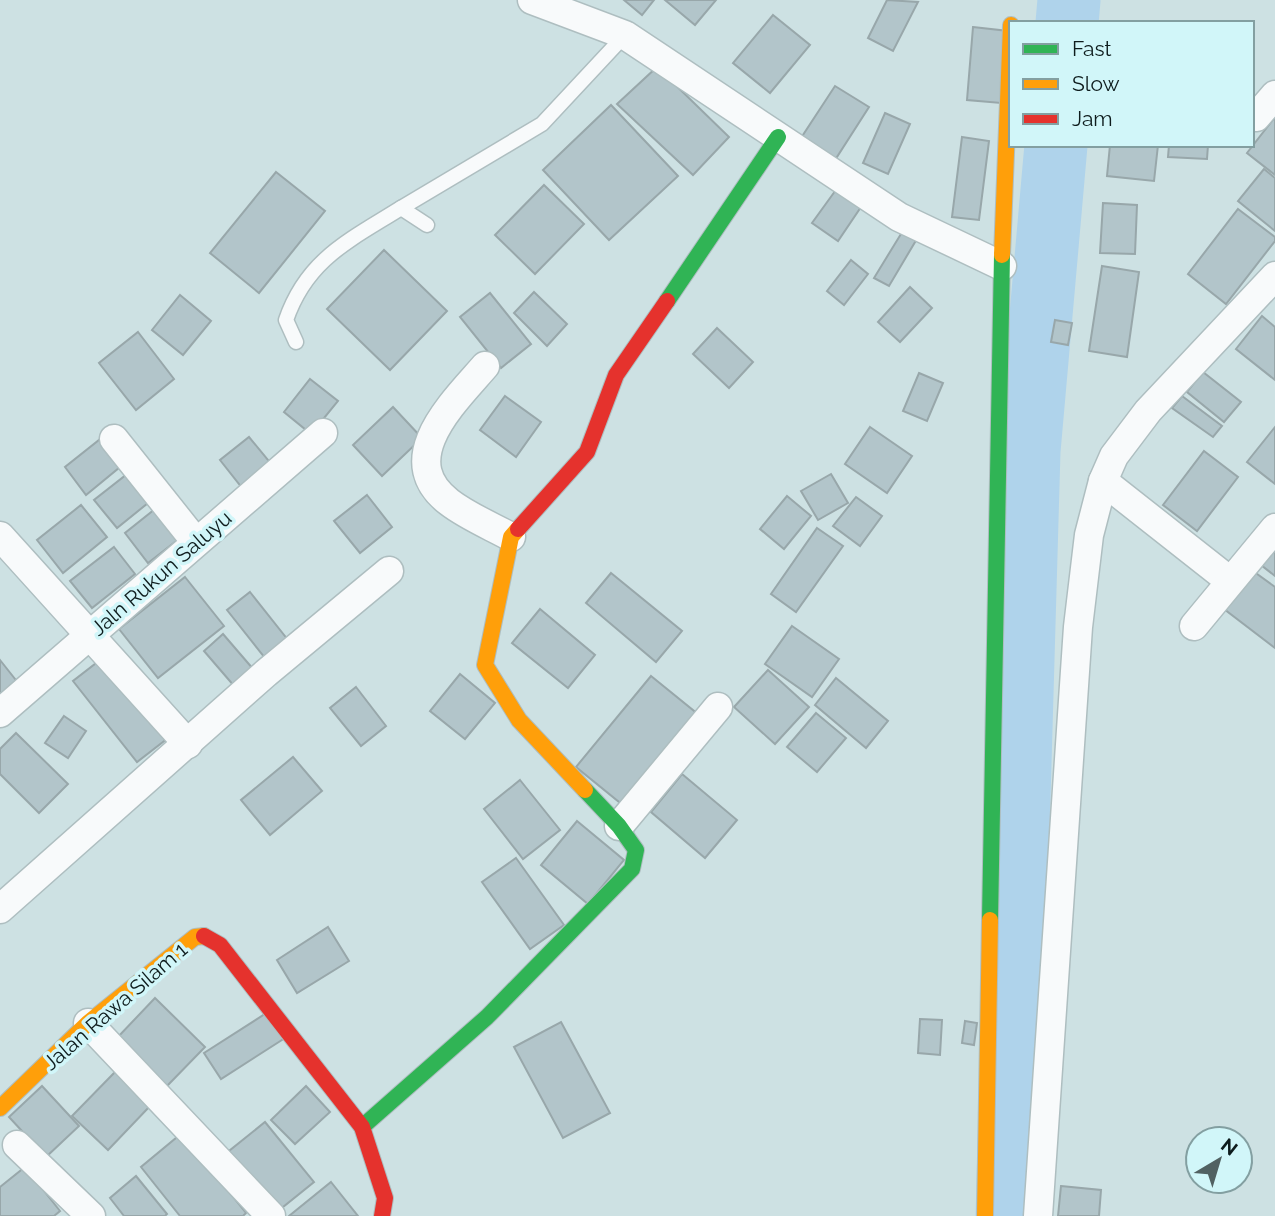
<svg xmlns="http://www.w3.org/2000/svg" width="1275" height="1216" viewBox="0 0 1275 1216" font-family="Raleway,sans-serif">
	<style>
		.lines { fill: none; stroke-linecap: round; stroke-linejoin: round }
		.river { stroke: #afd3eb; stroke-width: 63 }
		.building { fill: #b2c5ca; stroke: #98a7aa; stroke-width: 2 }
		.lane-casing { stroke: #aebec0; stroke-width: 17 }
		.street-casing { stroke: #aebec0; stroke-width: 31 }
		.fast-casing { stroke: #aebec0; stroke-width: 18 }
		.slow-casing { stroke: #aebec0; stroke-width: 18 }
		.jam-casing { stroke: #aebec0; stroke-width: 18 }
		.lane { stroke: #f8fafb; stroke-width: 14 }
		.street { stroke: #f8fafb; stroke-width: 28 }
		.fast { stroke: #30b455; stroke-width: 16 }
		.slow { stroke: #ff9f0a; stroke-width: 16 }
		.jam { stroke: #e5322d; stroke-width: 16 }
		.labels { text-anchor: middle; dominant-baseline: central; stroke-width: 7; stroke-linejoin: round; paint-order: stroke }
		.street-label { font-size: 21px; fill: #0e1c1d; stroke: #d1f6f9 }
	</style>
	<rect width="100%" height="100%" fill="#cde1e3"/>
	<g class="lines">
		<g class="river">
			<polyline points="1067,23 1069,0"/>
			<polyline points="1007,1216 1029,451 1056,145"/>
		</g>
	</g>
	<g class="building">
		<polygon points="624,0 654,0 642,15"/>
		<polygon points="665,0 716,0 695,25"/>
		<polygon points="887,0 918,2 893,51 868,38"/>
		<polygon points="773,15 810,45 770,93 733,63"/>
		<polygon points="973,27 1008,31 1001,103 967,100"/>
		<polygon points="657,67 729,137 693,175 617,104"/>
		<polygon points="835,86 869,107 835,160 801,138"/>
		<polygon points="611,105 678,176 609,240 543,170"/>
		<polygon points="885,113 910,124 888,174 863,163"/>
		<polygon points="1275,117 1275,175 1247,153"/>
		<polygon points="962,137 989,141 979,220 952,217"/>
		<polygon points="1110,145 1158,145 1154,181 1107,176"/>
		<polygon points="1169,145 1208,145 1207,159 1168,157"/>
		<polygon points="1264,169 1275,178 1275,231 1238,201"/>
		<polygon points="276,172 325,211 259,293 210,253"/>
		<polygon points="544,185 584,224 535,274 495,235"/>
		<polygon points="838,187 863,204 838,241 812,223"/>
		<polygon points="1103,203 1137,205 1135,254 1100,253"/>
		<polygon points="1238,209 1275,237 1275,241 1226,304 1188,274"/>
		<polygon points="904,229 918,237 889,286 874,278"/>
		<polygon points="384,250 447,311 390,370 327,309"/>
		<polygon points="851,260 868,274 844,305 827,291"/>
		<polygon points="1102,266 1139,272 1127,357 1089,351"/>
		<polygon points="910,287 932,308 900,342 878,322"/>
		<polygon points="534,292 567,324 547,346 514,313"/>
		<polygon points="490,293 531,344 501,368 460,317"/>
		<polygon points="180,295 211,321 183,355 152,330"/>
		<polygon points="1262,316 1275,327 1275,380 1236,349"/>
		<polygon points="1055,320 1072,323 1068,345 1051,342"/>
		<polygon points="717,328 753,362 729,388 693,354"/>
		<polygon points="138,332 174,379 136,410 99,363"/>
		<polygon points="1203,372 1241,402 1224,422 1187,392"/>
		<polygon points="919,373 943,383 927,421 903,411"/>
		<polygon points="310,379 338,401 311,434 284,412"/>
		<polygon points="505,396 541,422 516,457 480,430"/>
		<polygon points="1182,396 1222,426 1213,437 1172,408"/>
		<polygon points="393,407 422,438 382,476 353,445"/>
		<polygon points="870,427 912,456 887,493 845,464"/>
		<polygon points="1275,427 1275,484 1247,462"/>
		<polygon points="249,437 273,466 243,489 220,460"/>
		<polygon points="99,440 120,467 86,495 65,467"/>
		<polygon points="1204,451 1238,477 1197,531 1163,505"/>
		<polygon points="131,471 153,499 117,528 94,500"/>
		<polygon points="831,474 848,503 818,520 801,491"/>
		<polygon points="367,495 392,527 360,553 334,521"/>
		<polygon points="787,496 811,516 784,549 760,529"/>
		<polygon points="856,497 882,516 860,546 833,526"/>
		<polygon points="81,505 107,537 63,573 37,540"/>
		<polygon points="160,505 184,535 148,563 125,533"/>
		<polygon points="817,528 843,546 796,612 771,594"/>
		<polygon points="114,547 135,574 92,608 70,581"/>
		<polygon points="1275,547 1275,576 1261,565"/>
		<polygon points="1253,571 1275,587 1275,648 1224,609"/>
		<polygon points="611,573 682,631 656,662 586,603"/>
		<polygon points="185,577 224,626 158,678 119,629"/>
		<polygon points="250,592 292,645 269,663 227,610"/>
		<polygon points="540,609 595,655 568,688 512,643"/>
		<polygon points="792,626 839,659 812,697 765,664"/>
		<polygon points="223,634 260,677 241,694 204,651"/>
		<polygon points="104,657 168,738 137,762 73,681"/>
		<polygon points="0,660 19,684 0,699"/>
		<polygon points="768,670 809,707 775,744 734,707"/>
		<polygon points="460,674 495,703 465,739 430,711"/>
		<polygon points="651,676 699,715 624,806 576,767"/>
		<polygon points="836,678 888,721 866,748 815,705"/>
		<polygon points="356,687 386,726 361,746 330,708"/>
		<polygon points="816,713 846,738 817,772 787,747"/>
		<polygon points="64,716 86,731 68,758 45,743"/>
		<polygon points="16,733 68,784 39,813 0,774 0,749"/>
		<polygon points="293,757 322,791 270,835 241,800"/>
		<polygon points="682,774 737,820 705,858 651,812"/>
		<polygon points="520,780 560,830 523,859 484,809"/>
		<polygon points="577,821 624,860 588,904 541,865"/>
		<polygon points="516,858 564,925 530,949 482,882"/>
		<polygon points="328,927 349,961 297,993 277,960"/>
		<polygon points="155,998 205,1047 166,1087 116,1039"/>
		<polygon points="268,1012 285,1038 221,1079 204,1053"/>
		<polygon points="920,1019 942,1020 940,1055 918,1053"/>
		<polygon points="965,1021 977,1023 974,1045 962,1043"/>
		<polygon points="561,1022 610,1113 563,1138 514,1047"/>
		<polygon points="116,1071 151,1105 108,1150 72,1116"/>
		<polygon points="42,1086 79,1126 46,1157 9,1117"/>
		<polygon points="306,1086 330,1112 295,1144 271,1120"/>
		<polygon points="265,1122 314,1182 278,1211 229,1151"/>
		<polygon points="182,1133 246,1213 243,1216 180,1216 141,1167"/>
		<polygon points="25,1167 60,1211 54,1216 0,1216 0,1187"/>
		<polygon points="136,1176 167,1214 165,1216 124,1216 110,1198"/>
		<polygon points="331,1182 358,1216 289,1216"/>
		<polygon points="1061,1186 1101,1190 1099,1216 1058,1216"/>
	</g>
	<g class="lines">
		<defs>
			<g id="lane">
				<polyline points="401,208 542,124 625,35"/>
				<path d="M296 342 286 320C307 259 350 240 401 208L427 225"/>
			</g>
			<g id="street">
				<polyline points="532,0 625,35 899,217 1002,266"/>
				<polyline points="1256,117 1275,95"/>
				<path d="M485 366C454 402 393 459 449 502 467 516 491 526 511 537"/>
				<polyline points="114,439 196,542"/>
				<polyline points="1103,481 1230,581"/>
				<polyline points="0,536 188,744"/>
				<polyline points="1194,626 1275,528"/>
				<polyline points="0,713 323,433"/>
				<polyline points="619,826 718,707"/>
				<polyline points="0,909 266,673 389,571"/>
				<polyline points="88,1023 271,1216"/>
				<polyline points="17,1145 91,1216"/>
				<polyline points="1038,1216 1078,627 1089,535 1103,481 1114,456 1148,411 1275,276"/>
			</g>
			<g id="fast">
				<polyline points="667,301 778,137"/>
				<polyline points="990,920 1002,255"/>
				<polyline points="362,1127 487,1017 632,869 636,850 619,826 585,790"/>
			</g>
			<g id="slow">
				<polyline points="1002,255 1011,25"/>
				<polyline points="518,529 511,537 485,665 519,720 585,790"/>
				<polyline points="0,1108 88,1023 195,937 204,936"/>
				<polyline points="985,1216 990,920"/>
			</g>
			<g id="jam">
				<polyline points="518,529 587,452 616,375 667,301"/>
				<polyline points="204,936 220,945 362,1127 385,1198 382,1216"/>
			</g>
		</defs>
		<use href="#lane" class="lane-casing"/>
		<use href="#street" class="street-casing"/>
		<use href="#fast" class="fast-casing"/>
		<use href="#slow" class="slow-casing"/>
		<use href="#jam" class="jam-casing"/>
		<use href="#lane" class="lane"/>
		<use href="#street" class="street"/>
		<use href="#fast" class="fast"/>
		<use href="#slow" class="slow"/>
		<use href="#jam" class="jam"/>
	</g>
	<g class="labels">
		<g class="street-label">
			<text transform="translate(161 573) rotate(-41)">Jaln Rukun Saluyu</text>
			<text transform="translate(115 1006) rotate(-41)">Jalan Rawa Silam 1</text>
		</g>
	</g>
	<rect x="1009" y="21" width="245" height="126" fill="#d1f6f9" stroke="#839fa1" stroke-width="2"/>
	<rect x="1023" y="44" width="35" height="10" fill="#30b455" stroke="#839fa1" stroke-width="2"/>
	<text x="1072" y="56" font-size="21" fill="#0e1c1d">Fast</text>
	<rect x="1023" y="79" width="35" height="10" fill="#ff9f0a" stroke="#839fa1" stroke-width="2"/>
	<text x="1072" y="91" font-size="21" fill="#0e1c1d">Slow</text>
	<rect x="1023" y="114" width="35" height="10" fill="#e5322d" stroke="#839fa1" stroke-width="2"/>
	<text x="1072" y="126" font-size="21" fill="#0e1c1d">Jam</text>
	<g transform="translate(1219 1160) rotate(38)"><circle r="33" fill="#d1f6f9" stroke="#839fa1" stroke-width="2"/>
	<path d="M0-5L12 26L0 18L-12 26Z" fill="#516162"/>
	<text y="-10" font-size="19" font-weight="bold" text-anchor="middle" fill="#0e1c1d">N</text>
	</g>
</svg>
